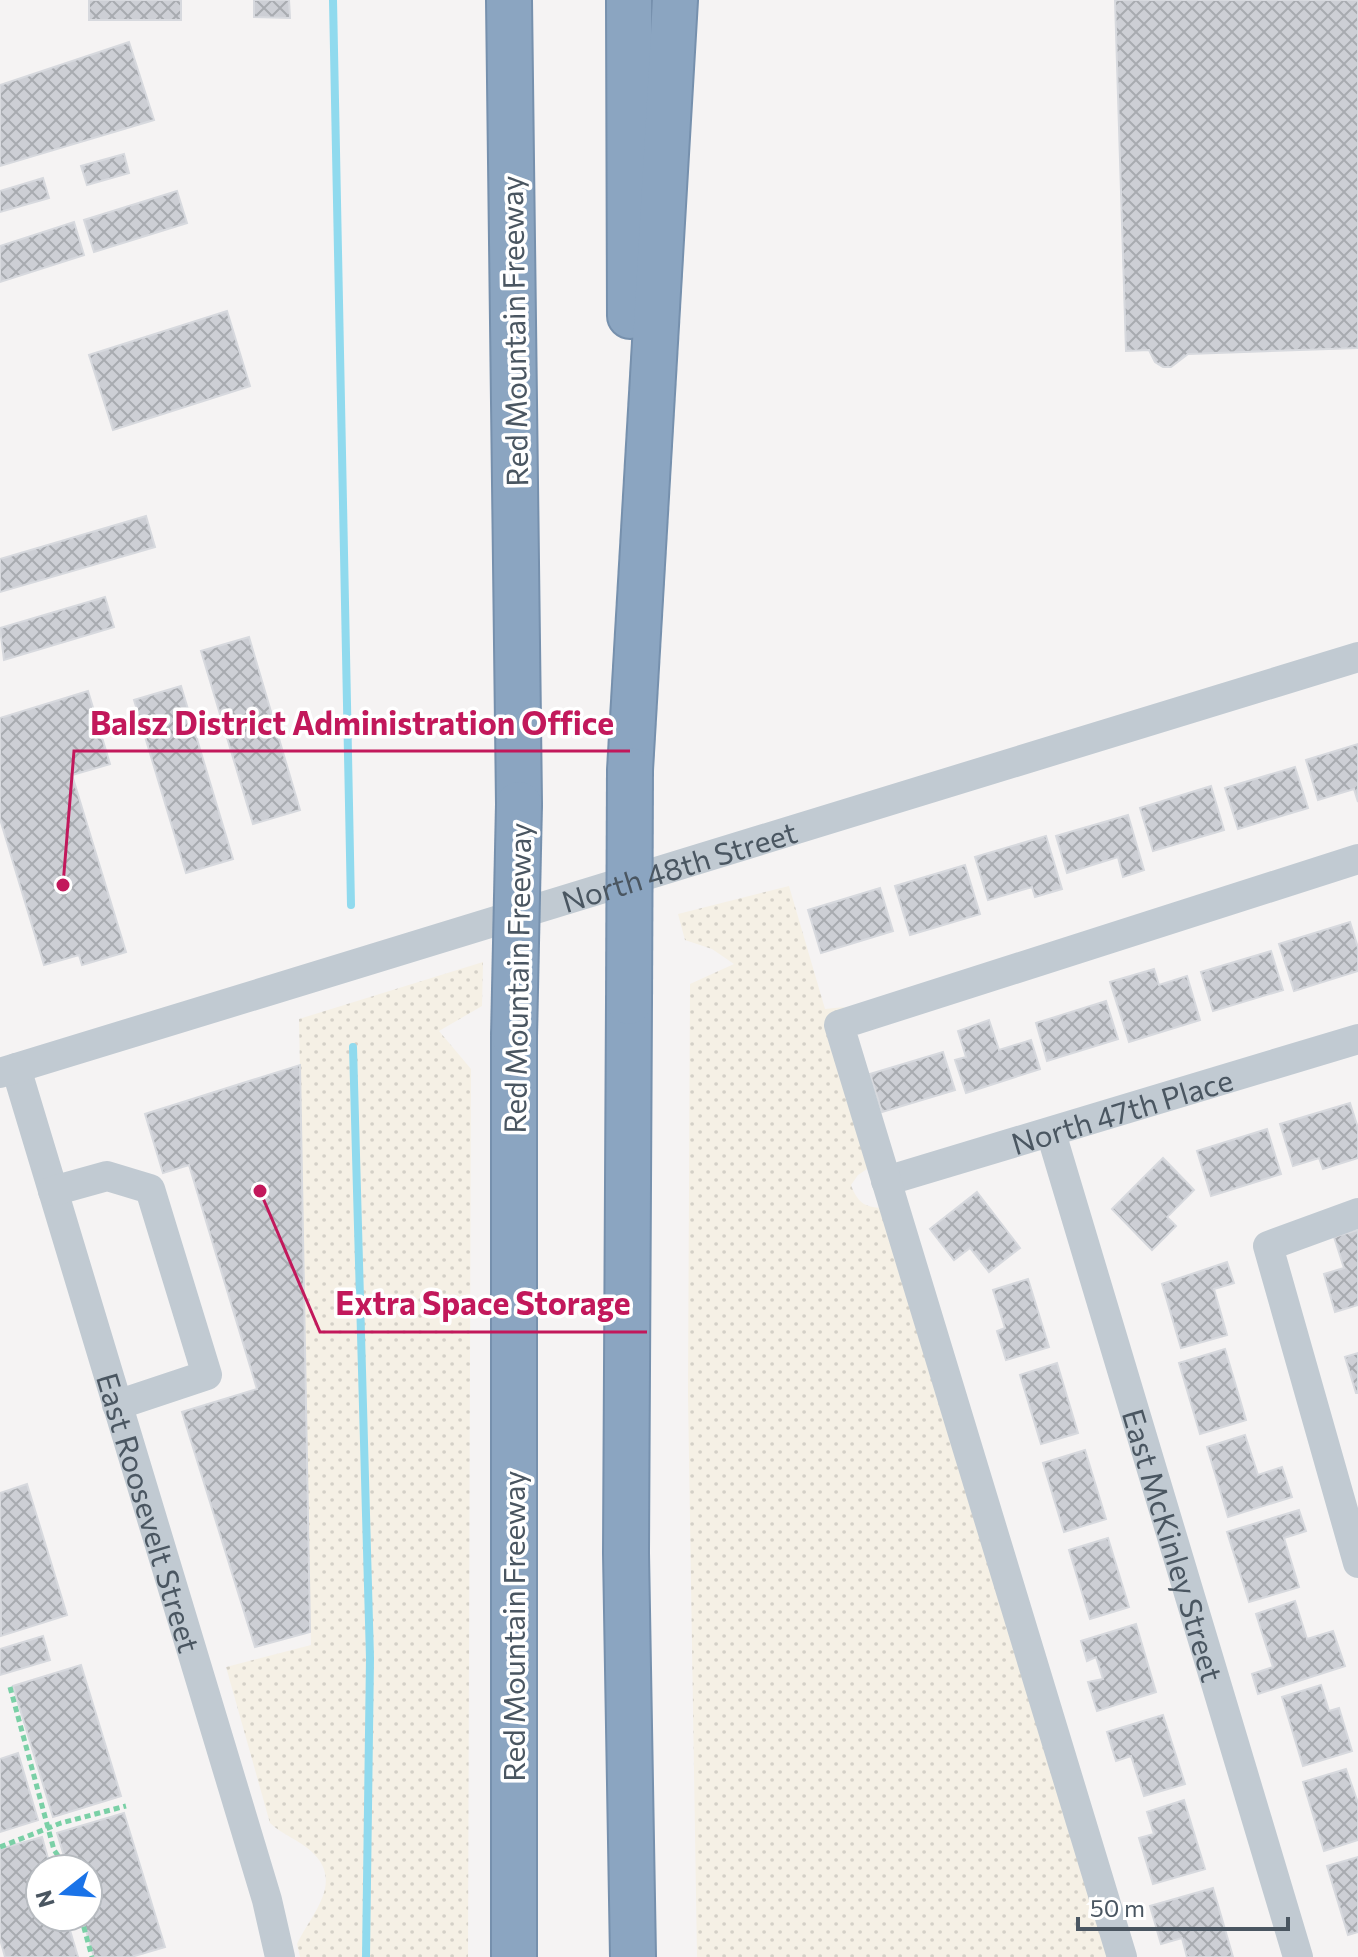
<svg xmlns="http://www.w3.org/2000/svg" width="1358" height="1957" viewBox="0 0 1358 1957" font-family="Commissioner,sans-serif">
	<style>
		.sand { fill: url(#sand-dots) }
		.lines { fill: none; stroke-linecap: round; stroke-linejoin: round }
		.stream { stroke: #90daee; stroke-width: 8 }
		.building { fill: url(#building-cross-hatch); stroke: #d7d9de; stroke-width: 2 }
		.highway-casing { stroke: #7690ad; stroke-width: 48 }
		.path { stroke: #7ad0a6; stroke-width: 5; stroke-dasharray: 6 4; stroke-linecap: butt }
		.minor { stroke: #c1cad2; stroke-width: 30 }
		.highway { stroke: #8ba5c1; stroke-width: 44 }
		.highway-bridge-casing { stroke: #7690ad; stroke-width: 48; stroke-linecap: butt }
		.highway-bridge { stroke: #8ba5c1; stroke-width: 44 }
		.labels { text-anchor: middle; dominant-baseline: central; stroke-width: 7; stroke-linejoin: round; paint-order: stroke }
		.street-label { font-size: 30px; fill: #4a5661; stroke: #fff }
		.leader { fill: none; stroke: #c2185b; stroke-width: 3 }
		.callout-dot { fill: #c2185b; stroke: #fff; stroke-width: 3 }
		.callout-label { font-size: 32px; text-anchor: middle; font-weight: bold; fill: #c2185b; stroke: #fff; stroke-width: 7; stroke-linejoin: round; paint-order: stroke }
	</style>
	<defs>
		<pattern id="sand-dots" width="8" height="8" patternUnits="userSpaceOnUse" patternTransform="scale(2)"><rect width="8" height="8" fill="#f5f0e5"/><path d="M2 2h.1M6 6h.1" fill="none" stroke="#d4d0c7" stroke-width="1.8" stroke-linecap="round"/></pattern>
		<pattern id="building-cross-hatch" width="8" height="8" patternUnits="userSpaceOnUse" patternTransform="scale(2)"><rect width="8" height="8" fill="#cdcfd5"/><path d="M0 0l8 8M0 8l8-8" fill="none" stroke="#a8abb0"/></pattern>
	</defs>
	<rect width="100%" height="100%" fill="#f5f3f3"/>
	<g class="sand">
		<path d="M789 886 825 1009 844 1007 834 1032 873 1165 858 1175 851 1185C858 1204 866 1208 886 1208L1110 1957H697L688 1395 690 984 734 964 712 949 685 940 678 914Z"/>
		<path d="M483 962 482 1006 439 1031 471 1069 468 1957H300L297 1944C312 1913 345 1882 311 1851 299 1840 283 1835 270 1823L226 1667 311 1645 299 1019Z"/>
	</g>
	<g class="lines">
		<g class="stream">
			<polyline points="333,0 351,905"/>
			<polyline points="353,1047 370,1658 366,1957"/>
		</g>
	</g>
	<g class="building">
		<rect x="89" y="0" width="92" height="20"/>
		<polygon points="254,0 289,0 290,18 254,17"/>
		<polygon points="1115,0 1358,0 1358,348 1188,354 1171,367 1163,367 1155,362 1149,350 1126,351"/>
		<polygon points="129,42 154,120 0,166 0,85"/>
		<polygon points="124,154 129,173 87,185 81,166"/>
		<polygon points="43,178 49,198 0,212 0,191"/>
		<polygon points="177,191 187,223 94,252 84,220"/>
		<polygon points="74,222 84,255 0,282 0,246"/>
		<polygon points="227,311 250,386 113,430 89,355"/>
		<polygon points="146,516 155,547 0,592 0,559"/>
		<polygon points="105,597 114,627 4,660 0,628"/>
		<polygon points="249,637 300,810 253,824 201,651"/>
		<polygon points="181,686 233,859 186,873 134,700"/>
		<polygon points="88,691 110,764 72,775 126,952 82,965 79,955 44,965 0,819 0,718"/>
		<polygon points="1358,744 1358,802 1354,789 1318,800 1306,760"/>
		<polygon points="1295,767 1308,808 1238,829 1225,788"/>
		<polygon points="1211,786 1224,830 1153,851 1140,808"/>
		<polygon points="1128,815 1144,870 1123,877 1118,857 1067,873 1056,836"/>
		<polygon points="1046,836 1062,889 1035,897 1032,887 988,900 975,857"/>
		<polygon points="965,865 980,914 910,935 895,886"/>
		<polygon points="880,888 893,931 821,953 808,910"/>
		<polygon points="1350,922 1358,948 1358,971 1294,991 1279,944"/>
		<polygon points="1271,951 1283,990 1213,1011 1201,972"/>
		<polygon points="1154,969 1159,985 1187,976 1200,1020 1129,1042 1110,982"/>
		<polygon points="1106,1001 1118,1039 1047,1061 1036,1023"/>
		<polygon points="989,1020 999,1050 1031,1040 1040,1069 966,1093 955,1060 966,1057 958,1031"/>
		<polygon points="943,1052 955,1090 882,1112 870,1074"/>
		<polygon points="300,1065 310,1632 255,1647 182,1412 257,1389 189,1165 163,1173 145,1114"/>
		<polygon points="1350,1103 1358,1128 1358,1158 1323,1169 1319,1158 1293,1166 1280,1124"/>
		<polygon points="1267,1129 1281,1174 1211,1196 1197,1151"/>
		<polygon points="1163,1158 1194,1190 1167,1217 1176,1226 1152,1250 1112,1209"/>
		<polygon points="977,1192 1020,1248 989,1272 970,1248 954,1260 930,1229"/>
		<polygon points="1358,1230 1358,1305 1335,1312 1324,1274 1344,1268 1334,1237"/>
		<polygon points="1227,1262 1234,1283 1214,1289 1227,1335 1181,1348 1162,1284"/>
		<polygon points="1028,1279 1049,1347 1006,1360 997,1331 1005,1328 993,1290"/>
		<polygon points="1225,1349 1246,1420 1200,1434 1179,1363"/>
		<polygon points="1358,1353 1358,1393 1356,1393 1345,1357"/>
		<polygon points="1057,1363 1078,1433 1041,1444 1020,1375"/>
		<polygon points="1245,1435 1258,1475 1282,1467 1292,1497 1228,1517 1207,1447"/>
		<polygon points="1085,1450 1106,1519 1064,1532 1043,1463"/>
		<polygon points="27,1484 67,1615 1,1636 0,1493"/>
		<polygon points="1299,1510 1306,1531 1284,1538 1299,1587 1249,1602 1227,1532"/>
		<polygon points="1108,1538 1129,1607 1090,1619 1069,1550"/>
		<polygon points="1295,1601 1307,1639 1333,1631 1345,1666 1258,1694 1252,1674 1273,1667 1256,1614"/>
		<polygon points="1136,1624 1156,1692 1097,1711 1088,1682 1103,1679 1096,1657 1087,1661 1081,1641"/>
		<polygon points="43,1636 50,1660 0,1675 0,1649"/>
		<polygon points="81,1665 121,1796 53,1817 13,1686"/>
		<polygon points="1321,1685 1329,1711 1339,1708 1352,1751 1303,1766 1282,1697"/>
		<polygon points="1163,1715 1185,1784 1144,1796 1131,1756 1116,1761 1107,1732"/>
		<polygon points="18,1753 38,1820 0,1832 0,1759"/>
		<polygon points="1346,1769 1358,1803 1358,1840 1324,1851 1303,1782"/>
		<polygon points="1184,1800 1205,1869 1153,1884 1139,1838 1154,1834 1147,1812"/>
		<polygon points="124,1813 165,1947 131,1957 94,1957 82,1917 88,1917 88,1869 68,1869 57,1833"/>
		<polygon points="42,1837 51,1869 40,1869 40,1917 66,1917 78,1957 5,1957 0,1939 0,1849"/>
		<polygon points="1358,1857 1358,1932 1348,1935 1327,1866"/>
		<polygon points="1213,1888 1233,1957 1187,1957 1182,1938 1161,1944 1150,1906"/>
	</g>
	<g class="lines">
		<defs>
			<g id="highway">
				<polyline points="509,0 519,804"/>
				<polyline points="629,0 630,316"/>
				<polyline points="630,770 675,0"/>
				<polyline points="629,1002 626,1553 633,1957"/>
				<polyline points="514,1957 514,1036"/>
			</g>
		</defs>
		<use href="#highway" class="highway-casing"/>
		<g class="path">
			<polyline points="10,1687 54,1850 67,1869"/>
			<polyline points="0,1847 61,1823 126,1806"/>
			<polyline points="81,1917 92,1957"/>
		</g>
		<g class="minor">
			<path id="s1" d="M16 1068 267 1900 280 1957"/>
			<path id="s2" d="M0 1073 1358 657"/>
			<path id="s3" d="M1051 1133 1298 1957"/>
			<path id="s4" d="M886 1181 1358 1039"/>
			<polyline points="53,1191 107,1176 150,1189 207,1375 117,1405"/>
			<polyline points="1358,1213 1268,1246 1358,1563"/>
			<polyline points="1122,1957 839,1025 1358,859"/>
		</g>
		<use href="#highway" class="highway"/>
		<defs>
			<g id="highway-bridge">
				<polyline points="629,1002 630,770"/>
				<polyline points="514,1036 519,804"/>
			</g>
		</defs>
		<use href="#highway-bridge" class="highway-bridge-casing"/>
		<use href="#highway-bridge" class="highway-bridge"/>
	</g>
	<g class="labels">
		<g class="street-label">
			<text transform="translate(513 331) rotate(-91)">Red Mountain Freeway</text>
			<text stroke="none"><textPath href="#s2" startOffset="710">North 48th Street</textPath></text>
			<text transform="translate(516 978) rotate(-89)">Red Mountain Freeway</text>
			<text stroke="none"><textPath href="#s4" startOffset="246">North 47th Place</textPath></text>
			<text stroke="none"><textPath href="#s1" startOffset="464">East Roosevelt Street</textPath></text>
			<text stroke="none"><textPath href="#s3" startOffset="430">East McKinley Street</textPath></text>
			<text transform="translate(512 1626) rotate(-90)">Red Mountain Freeway</text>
		</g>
	</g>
	<path class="leader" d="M63 885L74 751H630M260 1191L320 1332H647"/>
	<g class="callout-dot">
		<circle cx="63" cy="885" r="8"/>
		<circle cx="260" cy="1191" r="8"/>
	</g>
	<g class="callout-label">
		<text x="352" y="735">Balsz District Administration Office</text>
		<text x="483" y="1315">Extra Space Storage</text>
	</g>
	<g transform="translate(64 1893) rotate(253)"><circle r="38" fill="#ffffff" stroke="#b7bbc0" stroke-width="2"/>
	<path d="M0-6L14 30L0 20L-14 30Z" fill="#1a73e8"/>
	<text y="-12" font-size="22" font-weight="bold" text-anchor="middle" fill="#4a5661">N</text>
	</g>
	<path d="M1078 1917v12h210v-12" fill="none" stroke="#4a5661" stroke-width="4"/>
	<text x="1090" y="1917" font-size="24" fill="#4a5661" stroke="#ffffff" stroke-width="6" paint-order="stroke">50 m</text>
</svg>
